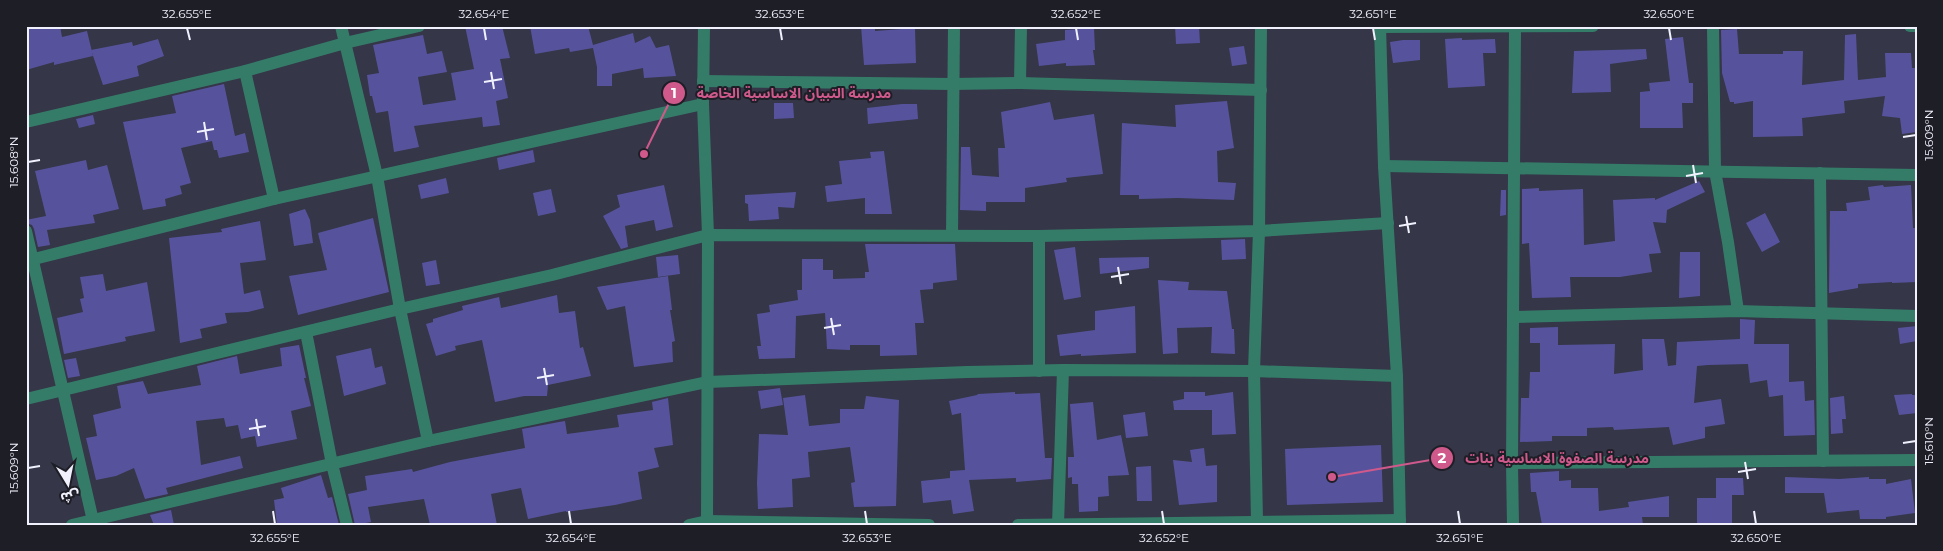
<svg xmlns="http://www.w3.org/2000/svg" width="1943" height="551" viewBox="0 0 1943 551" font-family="Montserrat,'Noto Sans Arabic',sans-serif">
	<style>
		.building { fill: #56539c }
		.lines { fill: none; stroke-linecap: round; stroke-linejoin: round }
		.minor { stroke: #357c68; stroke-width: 12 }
		.ticks { fill: none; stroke: #f0f1fd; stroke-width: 2 }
		.leader { fill: none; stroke: #d0598c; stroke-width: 2 }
		.callout-dot { fill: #d0598c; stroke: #1e1e27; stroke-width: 2 }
		.mark-label { font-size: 15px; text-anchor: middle; font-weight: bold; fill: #fff }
		.callout-label { font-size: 14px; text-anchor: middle; font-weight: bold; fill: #d0598c; stroke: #1e1e27; stroke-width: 4; stroke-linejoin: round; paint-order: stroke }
		.neatline { fill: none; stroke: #f0f1fd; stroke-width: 2 }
		.ticks-label { font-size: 12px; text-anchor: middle; fill: #f0f1fd }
	</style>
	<rect width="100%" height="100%" fill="#353648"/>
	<g class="building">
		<polygon points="26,26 60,26 62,37 87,31 93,56 54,65 54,62 26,70"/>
		<polygon points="465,26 502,26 510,58 500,59 508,98 496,101 500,125 483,127 482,117 414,126 419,147 394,152 388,111 376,113 372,96 370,96 367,75 379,73 373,45 423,35 427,54 442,51 447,72 418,77 423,105 456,100 451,73 474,69"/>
		<polygon points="530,26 588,26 593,45 633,33 635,43 650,36 656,48 669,45 676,76 644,78 643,68 612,74 612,86 597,86 597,67 593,48 570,52 569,48 535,54"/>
		<polygon points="861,26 875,26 875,31 915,28 916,63 864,65"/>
		<polygon points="1175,26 1199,26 1200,43 1176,44"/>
		<polygon points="1094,28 1095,50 1093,50 1095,65 1066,66 1066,63 1039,66 1036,44 1065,40 1065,30"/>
		<polygon points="1737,29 1739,54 1783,54 1783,51 1803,51 1802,85 1844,80 1845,35 1856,34 1858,80 1886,77 1885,53 1911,53 1912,68 1917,68 1917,132 1902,134 1900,118 1882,116 1885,96 1844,101 1845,113 1802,118 1803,136 1753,137 1753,101 1734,104 1734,102 1730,102 1722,73 1721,30"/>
		<polygon points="1683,37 1689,83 1693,83 1693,103 1682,103 1683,128 1640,128 1640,92 1650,91 1649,83 1670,81 1665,39"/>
		<polygon points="1462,38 1462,40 1495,39 1496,53 1483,53 1485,86 1448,88 1445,39"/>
		<polygon points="158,39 164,56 137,66 139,76 103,85 91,50 132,42 133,46"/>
		<polygon points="1403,40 1420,40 1420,60 1393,63 1390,42"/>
		<polygon points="1244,46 1247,64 1232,66 1229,48"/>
		<polygon points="1646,49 1647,59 1610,64 1611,92 1572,93 1574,51"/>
		<polygon points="224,84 235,136 245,133 249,152 219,158 217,150 214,150 212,141 181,148 191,183 180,186 182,194 165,199 166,206 143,210 123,122 176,113 172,96"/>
		<polygon points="1227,101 1234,148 1217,151 1218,182 1236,183 1234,200 1178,198 1139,199 1139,195 1120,195 1122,123 1176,127 1175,105"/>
		<polygon points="1050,102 1054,120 1094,114 1103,174 1066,178 1067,182 1025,188 1025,202 986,202 986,211 960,210 961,147 970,147 972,175 999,177 998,148 1005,148 1001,112"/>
		<polygon points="774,103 793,103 794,118 774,119"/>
		<polygon points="902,104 917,104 918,119 868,124 867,108"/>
		<polygon points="93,115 95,124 79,128 76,119"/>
		<polygon points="533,150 535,162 499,170 497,158"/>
		<polygon points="884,151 892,214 865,214 865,198 827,202 825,186 842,184 839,161 871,158 870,152"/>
		<polygon points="86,160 88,170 107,165 119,209 93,215 95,223 47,230 50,245 38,247 34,229 32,225 26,223 26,220 46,216 35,171"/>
		<polygon points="446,178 449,193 421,199 418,185"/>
		<polygon points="1699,181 1705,192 1667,210 1666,223 1653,222 1661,253 1649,254 1652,272 1620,277 1570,277 1571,297 1532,298 1529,243 1522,244 1522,189 1539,188 1539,191 1583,189 1584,245 1615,241 1613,200 1655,198 1655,200"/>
		<polygon points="664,185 673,227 656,231 654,220 625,226 628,247 621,249 603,216 620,207 617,195"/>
		<polygon points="1883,185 1884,187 1911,185 1913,228 1917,228 1917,282 1892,283 1892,282 1858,284 1858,288 1829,293 1830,211 1847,211 1846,203 1870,200 1868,187"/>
		<polygon points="551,189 556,212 538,216 533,193"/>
		<polygon points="1501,190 1506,190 1506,215 1500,216"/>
		<polygon points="796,192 794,208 778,207 779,219 749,221 748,204 745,203 745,195"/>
		<polygon points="305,209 310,220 313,243 294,246 289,214"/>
		<polygon points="1765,213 1780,242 1762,252 1746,223"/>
		<polygon points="373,218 389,292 298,315 289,276 327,270 318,233"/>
		<polygon points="260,221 266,260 240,263 244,294 260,290 264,308 248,312 225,313 227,323 200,329 202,338 180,343 169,238 222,232 221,229"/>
		<polygon points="1245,239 1246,259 1222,260 1221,240"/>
		<polygon points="865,244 955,244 957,280 933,283 933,289 920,290 924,323 915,323 917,355 880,356 880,345 850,345 850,350 827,349 825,313 796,316 795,358 759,359 757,346 761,346 757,314 770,312 769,305 798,300 797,290 802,290 802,259 823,259 823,270 833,270 833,279 865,278 865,272 869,272"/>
		<polygon points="1075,247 1081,297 1064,300 1054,250"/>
		<polygon points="1680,252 1700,252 1700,296 1679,298"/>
		<polygon points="678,255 680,274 658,277 656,257"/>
		<polygon points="1149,257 1149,268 1100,274 1099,258"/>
		<polygon points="436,260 440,284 426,286 422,263"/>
		<polygon points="103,274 106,291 147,282 155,331 125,337 126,341 64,354 57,318 83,312 80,299 84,298 80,277"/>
		<polygon points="668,276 672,310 670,310 675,341 672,342 673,362 634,367 625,306 607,310 597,287"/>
		<polygon points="1158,280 1189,282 1188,290 1227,291 1232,329 1234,329 1235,354 1211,353 1212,327 1177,328 1178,353 1163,354"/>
		<polygon points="557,295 559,313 575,311 580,348 583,347 591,376 548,385 547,396 524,396 495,402 482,340 455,346 456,350 436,356 426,324 433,322 433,319 463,310 462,306 499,297 501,308"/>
		<polygon points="1135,306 1136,353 1081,356 1081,354 1060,356 1057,335 1095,330 1095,311"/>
		<polygon points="1740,319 1755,320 1754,344 1789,344 1789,382 1804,381 1805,401 1814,400 1815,435 1784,436 1783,395 1769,397 1767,380 1750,383 1748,364 1708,365 1697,366 1694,403 1721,399 1725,424 1705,427 1705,438 1673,445 1669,427 1614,430 1613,427 1587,428 1587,436 1552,436 1552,441 1520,442 1521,398 1529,398 1530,372 1540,372 1540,343 1530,343 1530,328 1558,327 1558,345 1615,344 1614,374 1643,370 1642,339 1664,339 1668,366 1676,365 1677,342 1740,339"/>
		<polygon points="1917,326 1917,341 1900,344 1898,328"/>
		<polygon points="299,345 306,378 304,378 311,406 291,411 297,439 257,447 255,436 241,439 238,425 226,427 224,418 196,421 201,465 240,456 243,468 166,488 168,494 145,499 134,468 116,476 96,480 86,438 97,436 93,415 121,408 117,386 143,381 148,394 201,385 197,366 237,356 240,374 271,368 282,366 280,348"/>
		<polygon points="371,348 375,368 382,366 386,384 344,396 336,356"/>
		<polygon points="76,358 80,376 68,378 64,360"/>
		<polygon points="780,388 783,405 761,409 758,391"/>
		<polygon points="1015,392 1015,394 1040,393 1045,458 1052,458 1051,479 1016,482 1016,478 969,480 974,511 953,514 951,500 923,503 921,481 950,478 950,471 965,470 961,413 952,415 949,401 977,395 978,394"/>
		<polygon points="1184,392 1205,392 1205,396 1233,392 1236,434 1212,435 1212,410 1174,410 1173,401 1184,399"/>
		<polygon points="1912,394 1912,395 1917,395 1917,413 1899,415 1894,395"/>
		<polygon points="805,395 809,426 840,423 840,409 864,409 866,396 899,400 896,506 854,507 851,483 855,482 850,447 808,452 810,477 792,479 793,507 758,509 757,483 759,434 788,435 783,398"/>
		<polygon points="1844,396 1846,419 1842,419 1843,433 1831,434 1830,398"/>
		<polygon points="668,398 673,445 654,448 659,467 638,472 642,499 615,505 566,512 566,511 528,519 521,488 491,494 497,525 430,525 424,499 368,507 371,522 355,525 348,494 367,490 365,476 412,469 413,472 450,462 525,448 522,429 559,422 565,421 567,434 619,427 617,415 653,410 652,402"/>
		<polygon points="1093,402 1097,440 1121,435 1129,475 1108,476 1109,496 1098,497 1098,511 1079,512 1078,484 1072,484 1072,477 1068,478 1068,457 1074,457 1070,404"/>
		<polygon points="1145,412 1148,436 1126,438 1123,415"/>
		<polygon points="1381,445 1383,502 1287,505 1285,449"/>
		<polygon points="1204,448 1206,466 1217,465 1217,502 1179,505 1173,460 1192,462 1190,450"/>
		<polygon points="1151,466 1152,501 1137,501 1136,467"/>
		<polygon points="1559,471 1559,481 1571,480 1571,488 1598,488 1599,511 1629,507 1628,502 1669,496 1669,517 1642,517 1643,525 1542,525 1536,492 1531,492 1530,473"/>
		<polygon points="321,475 328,498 332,497 339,525 277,525 274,500 284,498 281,488"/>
		<polygon points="1785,477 1839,479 1869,477 1869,479 1886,479 1886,484 1911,479 1915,513 1886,517 1886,519 1860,519 1859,510 1827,513 1824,493 1785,493"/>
		<polygon points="1716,478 1743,478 1744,495 1732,495 1732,525 1697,525 1697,498 1716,498"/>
		<polygon points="171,510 174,525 154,525 150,515"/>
	</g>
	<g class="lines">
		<g class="minor">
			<polyline points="341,26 377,176 400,309 428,441"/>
			<polyline points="704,26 703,104 708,235 707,525"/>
			<polyline points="1380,26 1384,166 1397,376 1400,525"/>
			<polyline points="1713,26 1715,171 1728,242 1738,311"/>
			<polyline points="1910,26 1917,26"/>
			<polyline points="1380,27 1593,26"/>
			<polyline points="245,71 274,199"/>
			<polyline points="703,81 952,84 1020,83 1261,90"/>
			<polyline points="1020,83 1021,26"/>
			<polyline points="26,122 245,71 345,43 419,26"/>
			<polyline points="1384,166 1917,175"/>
			<polyline points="1820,173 1823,461"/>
			<polyline points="26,231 94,525"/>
			<polyline points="952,235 954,26"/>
			<polyline points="1039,236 1039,371"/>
			<polyline points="26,261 274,199 703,104"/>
			<polyline points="1513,317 1738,311 1917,316"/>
			<polyline points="306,332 332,464 347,525"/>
			<polyline points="26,399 400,309 552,275 708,235 1039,236 1259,231 1388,223"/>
			<polyline points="1512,463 1917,460"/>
			<polyline points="1257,521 1254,371 1259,231 1261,26"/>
			<polyline points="72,525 428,441 707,382 967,372 1063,370 1254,371 1397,376"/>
			<polyline points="689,525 707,521 929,525"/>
			<polyline points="1018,525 1400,520"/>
			<polyline points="1058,525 1063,370"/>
			<polyline points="1513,525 1512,463 1515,28"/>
		</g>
	</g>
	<path class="ticks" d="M187 28 190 40M484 28 486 40M780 28 782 40M1076 28 1078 40M1373 28 1375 40M1669 28 1671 40M491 72 494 89M484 82 502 79M204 122 207 140M197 132 214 129M1903 137 1916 135M28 162 40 160M1693 165 1696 183M1686 176 1703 173M1406 216 1409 233M1399 226 1416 223M1118 267 1121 284M1111 277 1129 274M831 318 834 335M824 328 841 325M544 368 547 385M537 378 554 375M256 419 259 436M249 429 266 426M1903 443 1916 441M1745 462 1748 479M28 468 40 466M1738 472 1756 469M273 511 275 524M569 511 571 524M865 511 867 524M1162 511 1164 524M1458 511 1460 524M1754 511 1756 524"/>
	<path class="leader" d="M644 154L674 93M1332 477L1442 458"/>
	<g class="callout-dot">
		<circle cx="644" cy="154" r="5"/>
		<circle cx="1332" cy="477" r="5"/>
		<circle cx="674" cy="93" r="12"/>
		<circle cx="1442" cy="458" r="12"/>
	</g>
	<g class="mark-label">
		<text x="674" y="98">1</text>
		<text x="1442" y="463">2</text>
	</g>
	<g class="callout-label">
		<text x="794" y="98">مدرسة التبيان الاساسية الخاصة</text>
		<text x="1557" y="463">مدرسة الصفوة الاساسية بنات</text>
	</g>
	<rect width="1943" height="551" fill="none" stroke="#1e1e27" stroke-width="55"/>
	<g transform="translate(68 484) rotate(170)" stroke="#1e1e27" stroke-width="4" paint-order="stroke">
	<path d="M0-4L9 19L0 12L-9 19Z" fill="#f0f1fd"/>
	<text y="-8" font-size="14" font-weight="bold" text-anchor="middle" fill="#f0f1fd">ش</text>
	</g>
	<rect x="28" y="28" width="1888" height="496" class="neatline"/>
	<g class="ticks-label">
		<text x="187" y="18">32.655°E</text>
		<text x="484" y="18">32.654°E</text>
		<text x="780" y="18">32.653°E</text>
		<text x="1076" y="18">32.652°E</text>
		<text x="1373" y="18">32.651°E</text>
		<text x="1669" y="18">32.650°E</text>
		<text transform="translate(1929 135) rotate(-90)" y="4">15.609°N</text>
		<text transform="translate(14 162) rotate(-90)" y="4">15.608°N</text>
		<text transform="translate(1929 441) rotate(-90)" y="4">15.610°N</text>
		<text transform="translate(14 468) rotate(-90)" y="4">15.609°N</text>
		<text x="275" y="542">32.655°E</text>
		<text x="571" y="542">32.654°E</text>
		<text x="867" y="542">32.653°E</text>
		<text x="1164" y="542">32.652°E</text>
		<text x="1460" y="542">32.651°E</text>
		<text x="1756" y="542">32.650°E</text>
	</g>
</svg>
